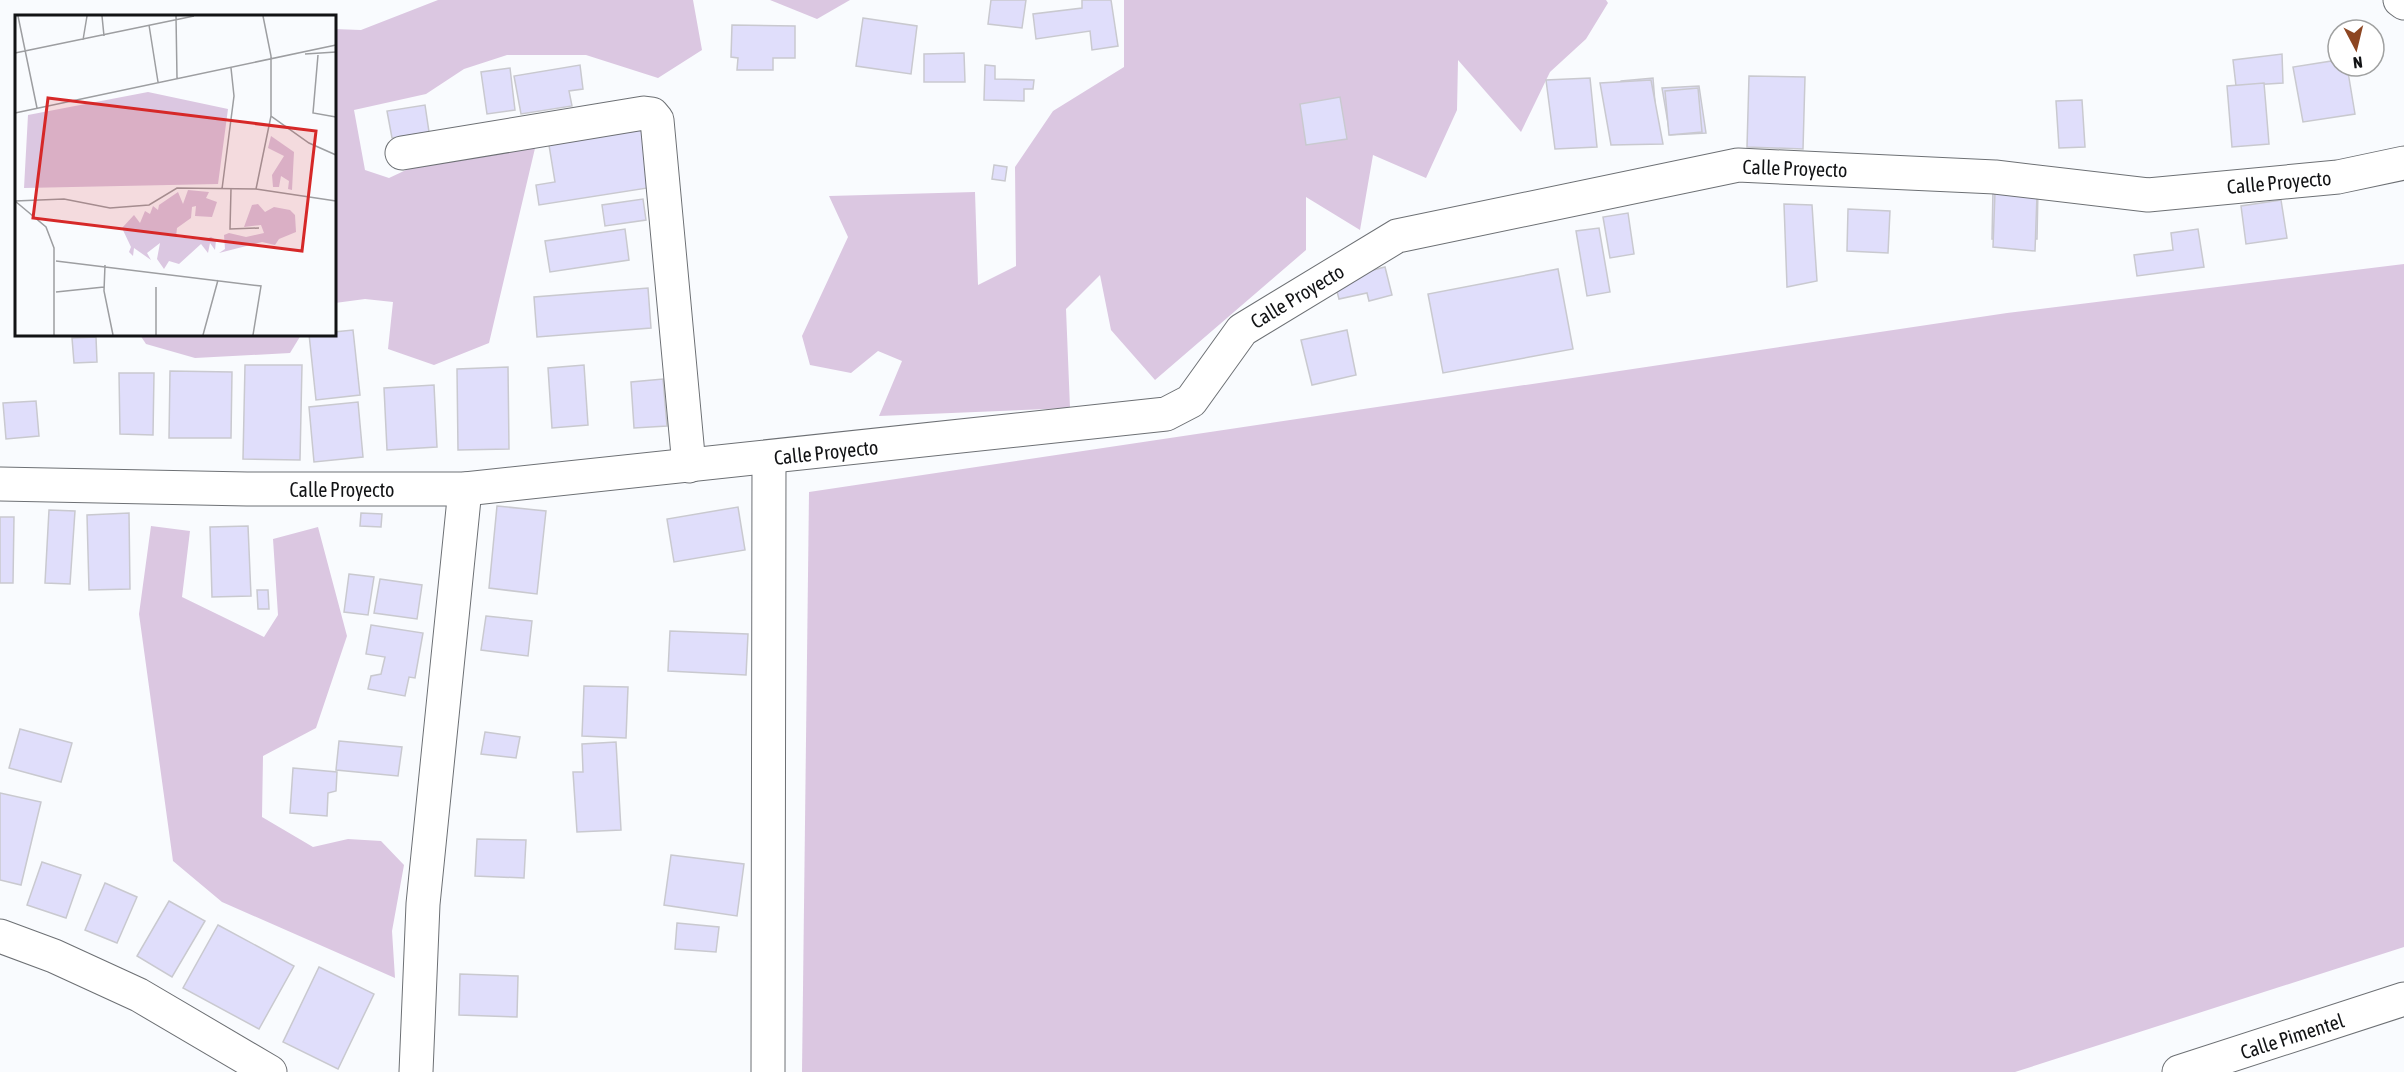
<svg xmlns="http://www.w3.org/2000/svg" width="2404" height="1072" viewBox="0 0 2404 1072" font-family="'Asap Condensed',sans-serif">
	<style>
		.green { fill: #dbc7e1 }
		.building { fill: #e0defb; stroke: #c9c9cf; stroke-width: 1.5 }
		.lines { fill: none; stroke-linecap: round; stroke-linejoin: round }
		.minor-casing { stroke: #6d7074; stroke-width: 35 }
		.minor { stroke: #fff; stroke-width: 33 }
		.labels { text-anchor: middle; dominant-baseline: central; stroke-width: 5; stroke-linejoin: round; paint-order: stroke }
		.street-label { font-size: 20px; fill: #121315; stroke: #fff }
		.inset-road { fill: none; stroke: #9d9ea1; stroke-width: 1.5 }
		.view { fill: #d62828; fill-opacity: 0.15; stroke: #d62828; stroke-width: 3 }
		.inset-edge { fill: none; stroke: #121315; stroke-width: 3 }
	</style>
	<rect width="100%" height="100%" fill="#f9fbfe"/>
	<g class="green">
		<polygon points="438,0 693,0 702,50 658,78 586,55 507,55 464,69 426,94 354,110 365,170 389,178 421,163 506,153 536,144 489,343 434,365 388,349 393,302 365,299 335,303 334,29 361,30"/>
		<polygon points="770,0 850,0 817,19"/>
		<polygon points="1124,0 1606,0 1608,3 1586,39 1550,72 1521,132 1458,60 1457,110 1426,178 1373,155 1360,230 1306,197 1306,250 1155,380 1111,330 1100,275 1066,309 1070,408 879,416 902,361 878,351 851,373 810,365 802,336 848,237 829,196 975,192 978,285 1016,266 1015,167 1053,111 1124,67"/>
		<polygon points="2404,264 2404,947 2015,1072 802,1072 809,492 2007,313"/>
		<polygon points="140,335 301,335 290,353 195,358 146,344"/>
		<polygon points="151,526 190,531 182,597 264,637 278,615 273,539 318,527 347,636 316,728 263,756 262,817 313,847 348,839 381,841 404,865 392,931 395,978 222,902 173,861 139,614"/>
	</g>
	<g class="building">
		<polygon points="991,0 1026,0 1022,28 988,24"/>
		<polygon points="1082,0 1111,0 1118,46 1092,50 1090,31 1036,39 1033,14 1082,8"/>
		<polygon points="863,18 917,26 911,74 856,66"/>
		<polygon points="732,25 795,26 795,58 773,58 773,70 737,70 738,58 731,57"/>
		<polygon points="964,53 965,82 924,82 924,54"/>
		<polygon points="2282,54 2283,83 2236,86 2233,60"/>
		<polygon points="2338,60 2338,66 2347,66 2355,114 2303,122 2293,67"/>
		<polygon points="580,65 583,89 569,91 572,106 521,114 514,76"/>
		<polygon points="985,65 995,66 995,79 1034,80 1033,89 1024,89 1024,101 984,100"/>
		<polygon points="510,68 515,110 487,114 481,72"/>
		<polygon points="1749,76 1805,77 1803,149 1747,147"/>
		<polygon points="1590,78 1597,147 1555,149 1546,80"/>
		<polygon points="1653,78 1658,140 1624,143 1622,126 1610,127 1607,88 1617,88 1621,81"/>
		<polygon points="1651,80 1663,144 1611,145 1600,83"/>
		<polygon points="2264,83 2269,144 2232,147 2227,86"/>
		<polygon points="1699,86 1706,133 1670,135 1662,88"/>
		<polygon points="1698,88 1702,132 1669,135 1665,91"/>
		<polygon points="1340,97 1347,139 1306,145 1300,104"/>
		<polygon points="2082,100 2085,147 2059,148 2056,101"/>
		<polygon points="425,105 429,132 392,138 387,111"/>
		<polygon points="644,124 654,187 539,205 536,185 555,182 548,139"/>
		<polygon points="994,165 1007,167 1005,181 992,179"/>
		<polygon points="1993,188 2038,189 2037,239 1992,239"/>
		<polygon points="1995,192 2037,195 2035,251 1993,247"/>
		<polygon points="643,199 646,220 605,226 602,205"/>
		<polygon points="2281,200 2287,238 2246,244 2241,206"/>
		<polygon points="1784,204 1812,205 1817,281 1787,287"/>
		<polygon points="1848,209 1890,211 1888,253 1847,251"/>
		<polygon points="1628,213 1634,254 1610,258 1603,217"/>
		<polygon points="1599,228 1610,292 1587,296 1576,231"/>
		<polygon points="625,229 629,260 550,272 545,241"/>
		<polygon points="2198,229 2204,267 2137,276 2134,255 2173,250 2171,233"/>
		<polygon points="1385,267 1392,295 1369,301 1367,293 1339,299 1334,280"/>
		<polygon points="1558,269 1573,349 1443,373 1428,294"/>
		<polygon points="648,288 651,328 537,337 534,297"/>
		<polygon points="353,330 360,395 316,400 309,334 334,334 334,332"/>
		<polygon points="1347,330 1356,375 1312,385 1301,340"/>
		<polygon points="96,337 97,362 74,363 72,338"/>
		<polygon points="245,365 302,365 300,460 243,459"/>
		<polygon points="584,365 588,425 552,428 548,368"/>
		<polygon points="508,367 509,449 458,450 457,369"/>
		<polygon points="170,371 232,372 231,438 169,438"/>
		<polygon points="119,373 154,373 153,435 120,434"/>
		<polygon points="663,379 667,426 634,428 631,382"/>
		<polygon points="434,385 437,447 387,450 384,388"/>
		<polygon points="36,401 39,436 6,439 3,403"/>
		<polygon points="358,402 363,457 314,462 309,407"/>
		<polygon points="497,506 546,511 537,594 489,588"/>
		<polygon points="738,507 745,550 674,562 667,519"/>
		<polygon points="49,510 75,511 70,584 45,583"/>
		<polygon points="129,513 130,589 89,590 87,515"/>
		<polygon points="361,513 382,514 381,527 360,526"/>
		<polygon points="0,517 14,517 13,583 0,583"/>
		<polygon points="248,526 251,596 212,597 210,527"/>
		<polygon points="349,574 374,577 368,615 344,612"/>
		<polygon points="380,579 422,585 417,619 374,613"/>
		<polygon points="257,590 268,590 269,609 258,609"/>
		<polygon points="486,616 532,621 528,656 481,650"/>
		<polygon points="371,625 423,633 415,678 409,677 405,696 368,689 371,676 381,674 385,657 366,654"/>
		<polygon points="670,631 748,634 746,675 668,671"/>
		<polygon points="584,686 628,687 626,738 582,736"/>
		<polygon points="20,729 72,743 61,782 9,768"/>
		<polygon points="485,732 520,737 516,758 481,754"/>
		<polygon points="339,741 402,747 398,776 336,770"/>
		<polygon points="616,742 621,830 577,832 573,772 583,772 582,744"/>
		<polygon points="293,768 337,772 336,791 328,793 327,816 290,813"/>
		<polygon points="0,793 41,802 21,885 0,880"/>
		<polygon points="477,839 526,840 524,878 475,876"/>
		<polygon points="671,855 744,864 737,916 664,905"/>
		<polygon points="42,862 81,875 66,918 27,905"/>
		<polygon points="105,883 137,897 117,943 85,930"/>
		<polygon points="169,901 205,921 172,977 137,956"/>
		<polygon points="677,923 719,927 716,952 675,949"/>
		<polygon points="218,925 294,966 259,1029 183,988"/>
		<polygon points="319,967 374,994 338,1069 283,1042"/>
		<polygon points="460,974 518,976 517,1017 459,1015"/>
	</g>
	<g class="lines">
		<defs>
			<g id="minor">
				<polyline points="2400,0 2404,3"/>
				<polyline points="402,153 644,113 652,114 657,120 689,466"/>
				<polyline points="0,484 247,489 465,489 1166,414 1191,401 1242,330 1397,236 1738,165 1995,177 2148,195 2338,177 2404,163"/>
				<polyline points="0,936 54,956 139,995 270,1072"/>
				<polyline points="416,1072 423,904 465,489"/>
				<polyline points="768,1072 769,458"/>
				<polyline points="2179,1072 2404,999"/>
			</g>
		</defs>
		<use href="#minor" class="minor-casing"/>
		<use href="#minor" class="minor"/>
	</g>
	<g class="labels">
		<g class="street-label">
			<text transform="translate(1795 168) rotate(2)">Calle Proyecto</text>
			<text transform="translate(2279 182) rotate(-5)">Calle Proyecto</text>
			<text transform="translate(1297 296) rotate(-31)">Calle Proyecto</text>
			<text transform="translate(826 452) rotate(-6)">Calle Proyecto</text>
			<text x="342" y="489">Calle Proyecto</text>
			<text transform="translate(2292 1036) rotate(-18)">Calle Pimentel</text>
		</g>
	</g>
	<g transform="translate(15 15)">
		<rect width="321" height="321" fill="#f9fbfe"/>
		<path d="M133 77 213 94 203 169 9 173 13 100ZM256 121 279 137 277 175 273 174 274 166 266 161 264 172H258L257 160 269 141 253 133ZM173 175 194 177 191 183 202 187 197 202 180 201 181 191 177 192 176 203 162 213 161 222 188 225 196 222 201 225 200 235 195 228 193 238 186 229 164 249 154 246 149 254 142 244 145 228 132 238 136 245 119 233 118 241 114 237 116 232 107 213 119 200 125 208 130 196 135 199 138 191 143 195 144 190 163 177 168 189ZM243 189 250 197 259 192 275 195 280 200 281 217 264 224 260 230 247 227 204 238 210 234 209 220 214 218 231 222 249 218 246 210 229 212 237 190Z" fill="#dbc7e1"/>
		<path class="inset-road" d="M3 1 22 93M87 1 89 21M161 1 162 63M248 1 256 41V101L294 128 321 140M134 10 143 67M68 25 72 1M0 38 179 1M290 39 321 37M303 40 298 98 321 102M0 98 321 30M207 174 219 81 216 53M216 174 215 214 244 213M241 174 256 101M0 186 49 184 95 193 134 190 162 173 241 174 321 186M0 186 31 212 39 233V320M41 246 246 271 238 320M90 250 89 276 98 320M41 277 89 272M141 320V272M188 320 203 265"/>
		<path class="view" d="M33 83 301 116 287 236 18 203Z"/>
		<rect width="321" height="321" class="inset-edge"/>
	</g>
	<g transform="translate(2356 48) rotate(173)"><circle r="28" fill="#ffffff" stroke="#a0a1a1" stroke-width="1.5"/>
	<path d="M0-4.5L10 22L0 15L-10 22Z" fill="#8d4622"/>
	<text y="-9" font-size="16" font-weight="bold" text-anchor="middle" fill="#121315">N</text>
	</g>
</svg>
